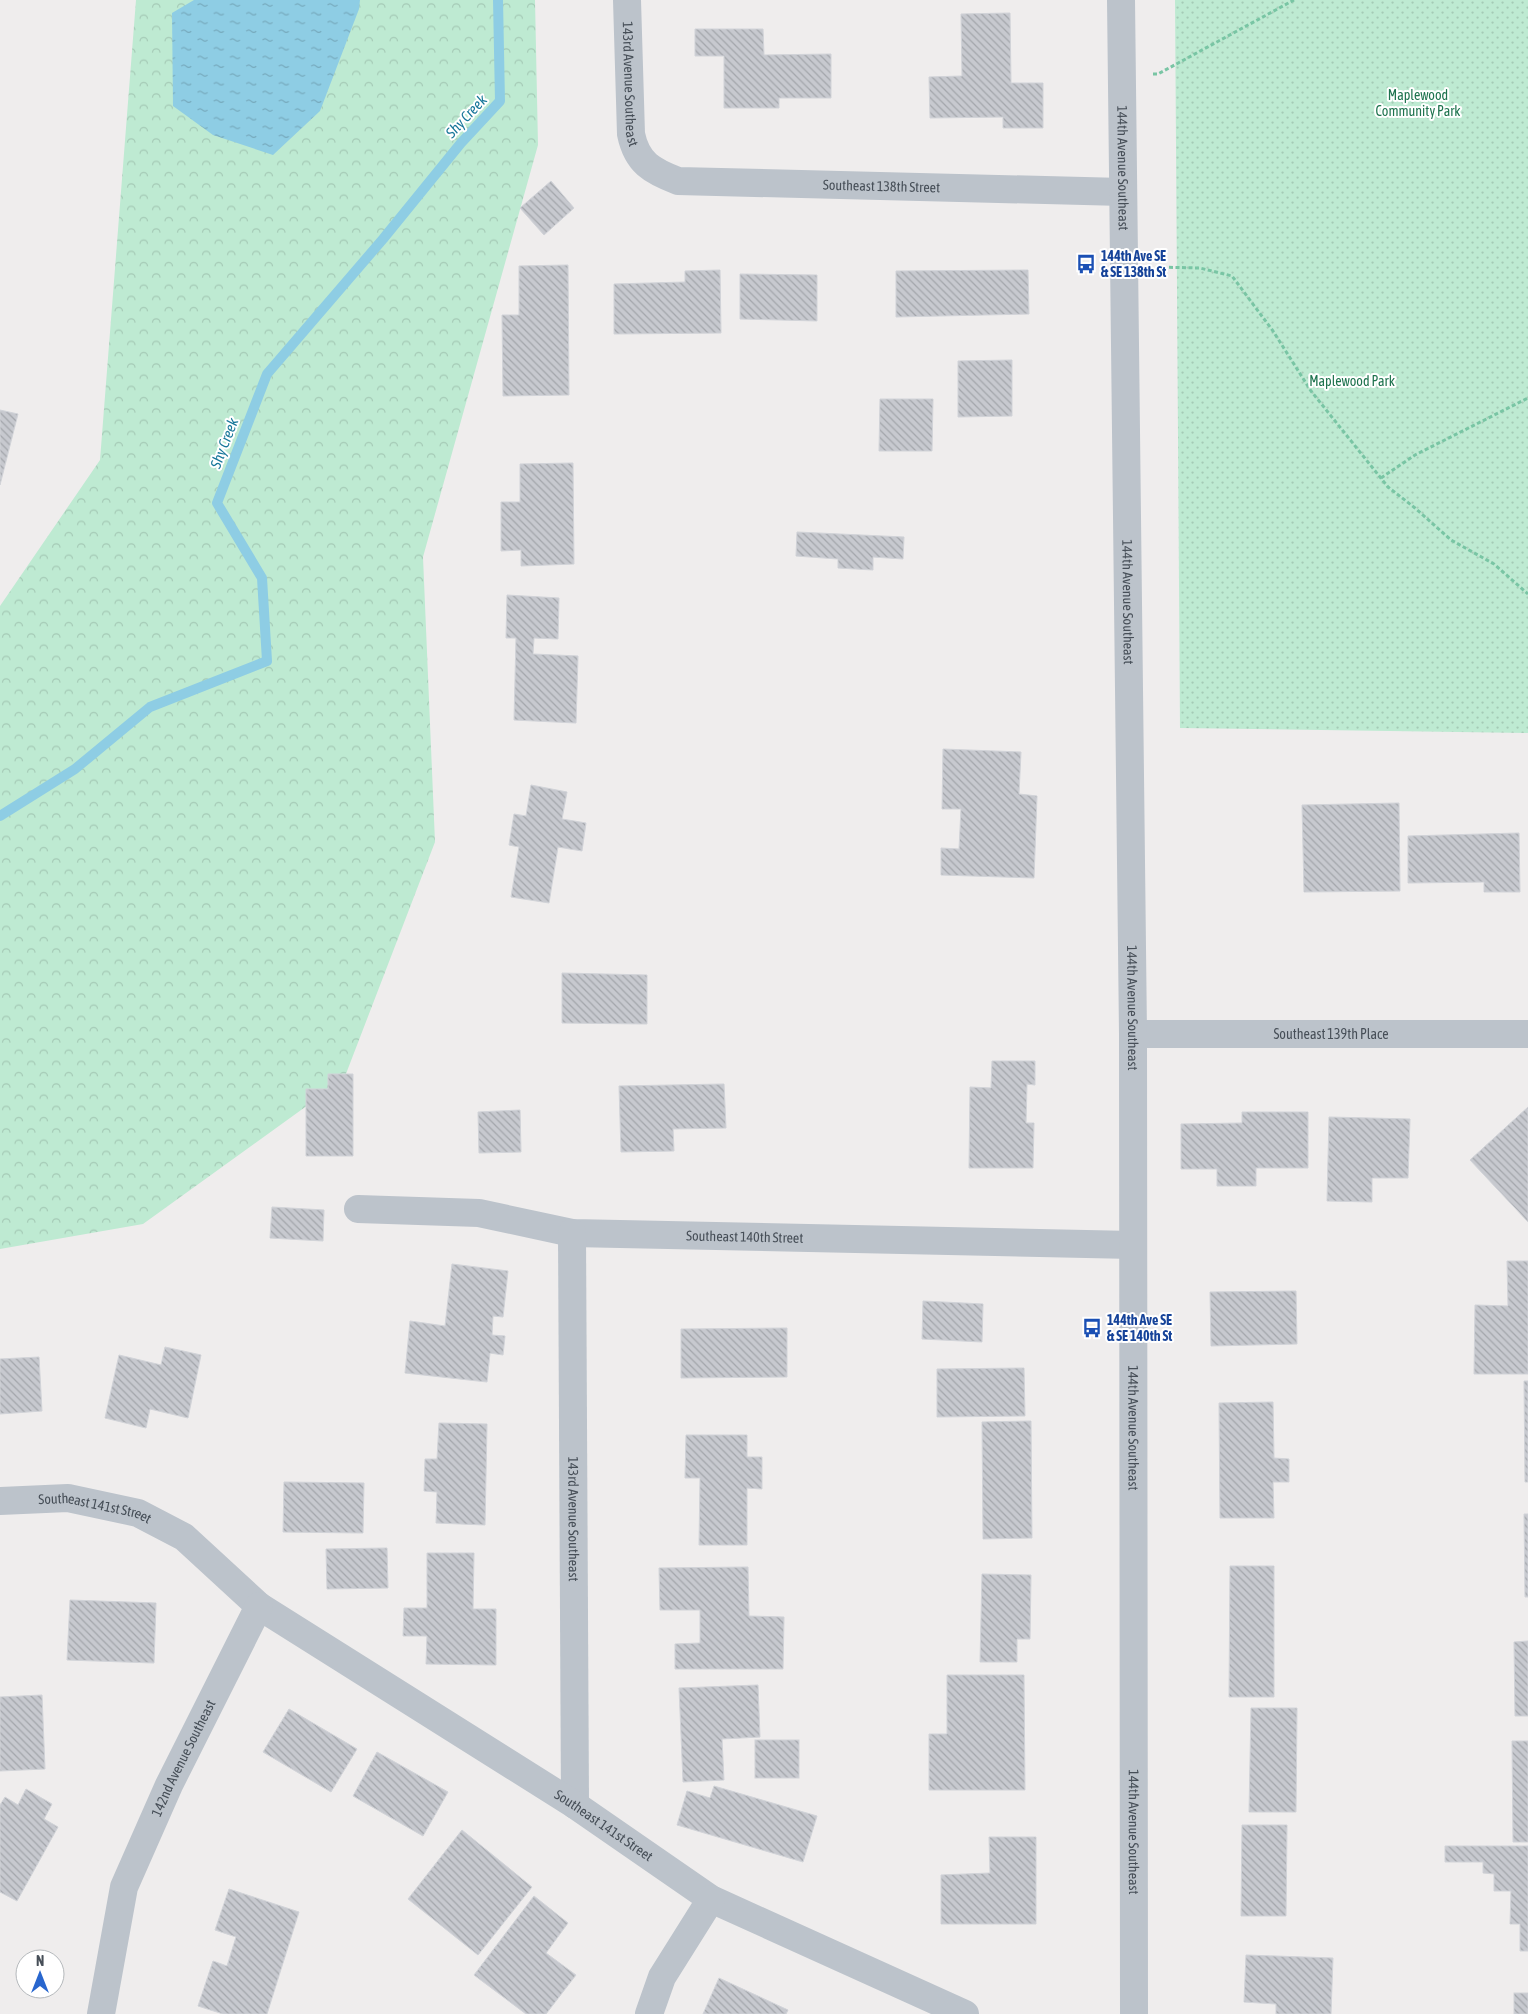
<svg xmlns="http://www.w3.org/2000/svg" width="1528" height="2014" viewBox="0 0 1528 2014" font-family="'Asap Condensed',sans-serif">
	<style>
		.forest { fill: url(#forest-crowns) }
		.park { fill: url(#park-dots) }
		.water { fill: url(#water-ripples) }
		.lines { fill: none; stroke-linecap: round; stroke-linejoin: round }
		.stream { stroke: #8ecde4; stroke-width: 10 }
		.building { fill: url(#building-back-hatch); stroke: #d1d3d8 }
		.path { stroke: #79c5a4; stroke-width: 3; stroke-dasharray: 4 2.5; stroke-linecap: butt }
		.minor { stroke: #bcc3cb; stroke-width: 28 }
		.tertiary { stroke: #bcc3cb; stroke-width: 28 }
		.labels { text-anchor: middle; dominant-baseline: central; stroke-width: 4; stroke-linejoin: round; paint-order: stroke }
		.street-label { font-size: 14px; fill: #474f58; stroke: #fff }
		.park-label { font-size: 14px; fill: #1e734e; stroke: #fff }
		.transit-label { font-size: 14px; font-weight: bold; fill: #164399; stroke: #fff; text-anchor: start }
		.water-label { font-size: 15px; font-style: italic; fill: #18779a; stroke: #fff }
	</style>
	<defs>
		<pattern id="forest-crowns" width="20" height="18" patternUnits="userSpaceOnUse" patternTransform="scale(1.25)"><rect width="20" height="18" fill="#beead2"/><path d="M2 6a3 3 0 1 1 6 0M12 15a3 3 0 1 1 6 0" fill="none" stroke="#a5cab6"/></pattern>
		<pattern id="park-dots" width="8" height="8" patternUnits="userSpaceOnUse" patternTransform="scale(1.25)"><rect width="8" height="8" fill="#beead2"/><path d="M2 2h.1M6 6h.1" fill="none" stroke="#a5cab6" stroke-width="1.8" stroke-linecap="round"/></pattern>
		<pattern id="water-ripples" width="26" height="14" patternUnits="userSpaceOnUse" patternTransform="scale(1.25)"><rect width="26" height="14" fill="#8ecde4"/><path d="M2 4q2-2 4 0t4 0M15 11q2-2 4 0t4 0" fill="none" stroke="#76a9bc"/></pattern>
		<pattern id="building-back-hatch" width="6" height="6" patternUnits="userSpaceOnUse" patternTransform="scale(1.25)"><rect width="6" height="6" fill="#c7c9cf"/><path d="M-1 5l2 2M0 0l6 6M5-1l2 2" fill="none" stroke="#a3a6ab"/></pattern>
	</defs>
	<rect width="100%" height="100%" fill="#efeded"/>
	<polygon class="forest" points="136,0 535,0 538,145 423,557 435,842 344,1079 143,1224 0,1249 0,606 100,460"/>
	<polygon class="park" points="1175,0 1528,0 1528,733 1180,728"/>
	<polygon class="water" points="194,0 360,0 359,9 320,111 273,155 213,135 173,106 172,13"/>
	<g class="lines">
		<polyline class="stream" points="0,816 75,769 150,707 267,661 262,578 217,503 267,374 383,239 461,143 500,101 498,0"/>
	</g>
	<g class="building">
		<polygon points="1010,13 1011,83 1043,83 1043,128 1003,128 1003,117 930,118 929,77 962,76 961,14"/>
		<polygon points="695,29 763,29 764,55 831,54 831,98 779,98 779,108 724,108 724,56 695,56"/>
		<polygon points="551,181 574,208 544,235 520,208"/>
		<polygon points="568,265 569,395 503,396 502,315 519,315 519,266"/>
		<polygon points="720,270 721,333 614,334 614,284 685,282 685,271"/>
		<polygon points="1028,270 1029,314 896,317 896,271"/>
		<polygon points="740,274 817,275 817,321 740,319"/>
		<polygon points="1012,360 1012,416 958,417 958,361"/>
		<polygon points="880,399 933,399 932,451 879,451"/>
		<polygon points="0,410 18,414 0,485"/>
		<polygon points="573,463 574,564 521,566 521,550 501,551 501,502 520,502 520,464"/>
		<polygon points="797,532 904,537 903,559 873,557 873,570 838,568 838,559 796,556"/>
		<polygon points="507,595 559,598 558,639 534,638 533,654 578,656 576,723 514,720 516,638 506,638"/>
		<polygon points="943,749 1021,752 1019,794 1037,796 1034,878 941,875 941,848 959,849 961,809 942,809"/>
		<polygon points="531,785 567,792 562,819 586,823 582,851 558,847 549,903 511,897 519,847 509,845 514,814 526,816"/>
		<polygon points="1399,803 1400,891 1304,892 1302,805"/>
		<polygon points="1519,833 1520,892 1484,892 1484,882 1408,883 1408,836"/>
		<polygon points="562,973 647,975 647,1024 562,1023"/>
		<polygon points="992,1061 1035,1061 1035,1085 1027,1084 1026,1123 1034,1123 1033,1168 969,1168 970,1087 991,1088"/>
		<polygon points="328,1074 353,1074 353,1156 306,1156 306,1089 328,1089"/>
		<polygon points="724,1084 726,1128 673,1129 674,1151 621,1152 619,1086"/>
		<polygon points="1528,1107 1528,1222 1470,1160"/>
		<polygon points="520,1110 521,1152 479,1153 478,1112"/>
		<polygon points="1242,1112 1308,1112 1308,1168 1256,1168 1256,1186 1217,1186 1217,1169 1181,1169 1181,1124 1242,1123"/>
		<polygon points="1329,1117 1410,1119 1408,1178 1372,1178 1372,1202 1327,1201"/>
		<polygon points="272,1207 324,1210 323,1241 270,1238"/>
		<polygon points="1507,1261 1528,1261 1528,1374 1474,1374 1475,1305 1508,1306"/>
		<polygon points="452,1264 508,1271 503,1317 493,1316 492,1335 505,1336 503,1355 490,1353 487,1382 405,1373 410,1321 445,1326"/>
		<polygon points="1296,1291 1297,1344 1211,1346 1210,1292"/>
		<polygon points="923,1301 983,1304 982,1342 922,1339"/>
		<polygon points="787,1328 787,1377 681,1378 681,1329"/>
		<polygon points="165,1347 201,1355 188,1418 150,1409 146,1428 105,1418 119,1355 161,1365"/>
		<polygon points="39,1357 42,1411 0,1414 0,1359"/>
		<polygon points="1024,1368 1025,1416 937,1417 937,1369"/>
		<polygon points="1524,1381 1528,1381 1528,1482 1525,1482"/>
		<polygon points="1273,1402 1274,1458 1289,1459 1289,1482 1273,1482 1274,1518 1220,1518 1219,1403"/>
		<polygon points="1031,1421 1032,1538 983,1539 982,1422"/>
		<polygon points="439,1423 487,1424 485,1525 436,1523 437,1492 424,1491 425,1459 437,1459"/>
		<polygon points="686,1435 747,1435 747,1457 762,1457 762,1489 747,1488 747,1545 699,1545 700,1478 685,1478"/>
		<polygon points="284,1482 364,1483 363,1533 283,1532"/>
		<polygon points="1524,1514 1528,1514 1528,1597 1525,1597"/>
		<polygon points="387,1548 388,1588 327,1589 326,1549"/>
		<polygon points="427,1553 474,1553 473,1609 496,1609 496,1665 426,1664 427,1636 403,1636 404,1608 427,1608"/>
		<polygon points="1230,1566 1274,1566 1274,1697 1229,1697"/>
		<polygon points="748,1567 749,1616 784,1617 783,1669 675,1669 675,1644 700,1643 700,1610 660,1610 659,1568"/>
		<polygon points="982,1574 1031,1575 1030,1639 1017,1639 1017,1662 980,1662"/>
		<polygon points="70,1600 156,1603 154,1663 67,1660"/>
		<polygon points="1528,1641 1528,1716 1515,1716 1514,1642"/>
		<polygon points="947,1675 1024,1675 1025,1790 929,1790 929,1734 947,1734"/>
		<polygon points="758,1685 760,1737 722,1739 724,1780 683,1782 679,1688"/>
		<polygon points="42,1695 45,1769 0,1771 0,1697"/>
		<polygon points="1251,1708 1297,1708 1296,1812 1249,1812"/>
		<polygon points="289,1709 357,1749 331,1792 263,1752"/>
		<rect x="755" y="1740" width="44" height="38"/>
		<polygon points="1512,1741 1528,1741 1528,1842 1513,1842"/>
		<polygon points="377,1752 448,1792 423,1836 353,1796"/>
		<polygon points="714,1786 817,1816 803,1862 677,1825 687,1791 710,1798"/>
		<polygon points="26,1789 52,1804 44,1819 58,1827 17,1901 0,1892 0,1805 5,1797 18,1805"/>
		<polygon points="1242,1825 1287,1825 1286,1916 1241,1916"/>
		<polygon points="462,1830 532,1887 478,1955 408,1899"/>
		<polygon points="989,1837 1036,1837 1036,1924 941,1924 941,1875 990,1873"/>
		<polygon points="1445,1846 1528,1846 1528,1951 1520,1951 1520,1924 1510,1924 1511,1891 1494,1891 1494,1874 1483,1873 1483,1862 1445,1862"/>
		<polygon points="229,1889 299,1912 267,2014 223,2014 198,2006 213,1961 227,1966 236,1937 215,1930"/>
		<polygon points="534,1896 568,1923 546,1953 576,1975 546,2014 526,2014 474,1975"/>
		<polygon points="1246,1955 1333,1958 1331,2014 1276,2014 1276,2004 1244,2002"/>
		<polygon points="719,1978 788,2010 786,2014 703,2014"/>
		<rect x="1514" y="1993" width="14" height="21"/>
	</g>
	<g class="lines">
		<g class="path">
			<polyline points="1153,74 1158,74 1294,0"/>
			<polyline points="1156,267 1200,268 1232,276 1273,331 1311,391 1388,487 1415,508 1451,540 1494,564 1528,594"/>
			<polyline points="1381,478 1415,455 1528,398"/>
		</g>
		<g class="minor">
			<path id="s1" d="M627 0 631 134C637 163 652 171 678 181L1123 192"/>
			<path id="s2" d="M1133 1034H1528"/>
			<path id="s3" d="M358 1209 479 1213 572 1233 1133 1245"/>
			<path id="s4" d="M572 1233 575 1805"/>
			<path id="s5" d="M0 1501 68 1498 138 1513 184 1537 259 1606 575 1805 711 1899 965 2014"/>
			<path id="s6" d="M101 2014 124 1887 169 1785 259 1606"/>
			<polyline points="649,2014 662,1977 711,1899"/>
		</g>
		<path class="tertiary" id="s7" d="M1121 0 1133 1034 1134 2014"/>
	</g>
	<defs>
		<symbol id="bus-bare" viewBox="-9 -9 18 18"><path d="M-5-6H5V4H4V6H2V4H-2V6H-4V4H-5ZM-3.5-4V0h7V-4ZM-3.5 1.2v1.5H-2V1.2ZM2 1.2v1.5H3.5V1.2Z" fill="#1a4fb4" stroke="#fff" stroke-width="2.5" paint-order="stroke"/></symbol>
	</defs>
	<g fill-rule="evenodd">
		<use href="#bus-bare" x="1072" y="250" width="28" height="28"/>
		<use href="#bus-bare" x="1078" y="1314" width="28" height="28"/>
	</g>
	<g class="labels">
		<g class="street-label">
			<text stroke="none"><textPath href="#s1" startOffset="84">143rd Avenue Southeast</textPath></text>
			<text stroke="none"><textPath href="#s7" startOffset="168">144th Avenue Southeast</textPath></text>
			<text stroke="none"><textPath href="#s1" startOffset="408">Southeast 138th Street</textPath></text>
			<text stroke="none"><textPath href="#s7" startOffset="602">144th Avenue Southeast</textPath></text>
			<text stroke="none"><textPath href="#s7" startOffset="1008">144th Avenue Southeast</textPath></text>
			<text stroke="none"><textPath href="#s2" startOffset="198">Southeast 139th Place</textPath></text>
			<text stroke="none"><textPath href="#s3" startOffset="389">Southeast 140th Street</textPath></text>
			<text stroke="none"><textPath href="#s7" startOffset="1428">144th Avenue Southeast</textPath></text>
			<text stroke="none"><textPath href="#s5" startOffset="96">Southeast 141st Street</textPath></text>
			<text stroke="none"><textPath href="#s4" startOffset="286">143rd Avenue Southeast</textPath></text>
			<text stroke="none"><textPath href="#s6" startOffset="271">142nd Avenue Southeast</textPath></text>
			<text stroke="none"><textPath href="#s5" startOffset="702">Southeast 141st Street</textPath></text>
			<text stroke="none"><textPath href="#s7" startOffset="1832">144th Avenue Southeast</textPath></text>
		</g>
		<g class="park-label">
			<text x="1418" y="95">Maplewood<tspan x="1418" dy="16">Community Park</tspan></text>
			<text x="1352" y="381">Maplewood Park</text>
		</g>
		<g class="transit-label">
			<text x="1101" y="256">144th Ave SE<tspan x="1101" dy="16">&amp; SE 138th St</tspan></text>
			<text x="1107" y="1320">144th Ave SE<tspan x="1107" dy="16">&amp; SE 140th St</tspan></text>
		</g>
		<g class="water-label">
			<text transform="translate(466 116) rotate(-47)">Shy Creek</text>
			<text transform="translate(224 443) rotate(-69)">Shy Creek</text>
		</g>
	</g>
	<g transform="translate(40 1974)"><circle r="24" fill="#ffffff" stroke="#b5b9bc"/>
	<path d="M0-4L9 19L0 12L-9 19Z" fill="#2866ce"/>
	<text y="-8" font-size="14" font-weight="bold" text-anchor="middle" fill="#474f58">N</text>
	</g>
</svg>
